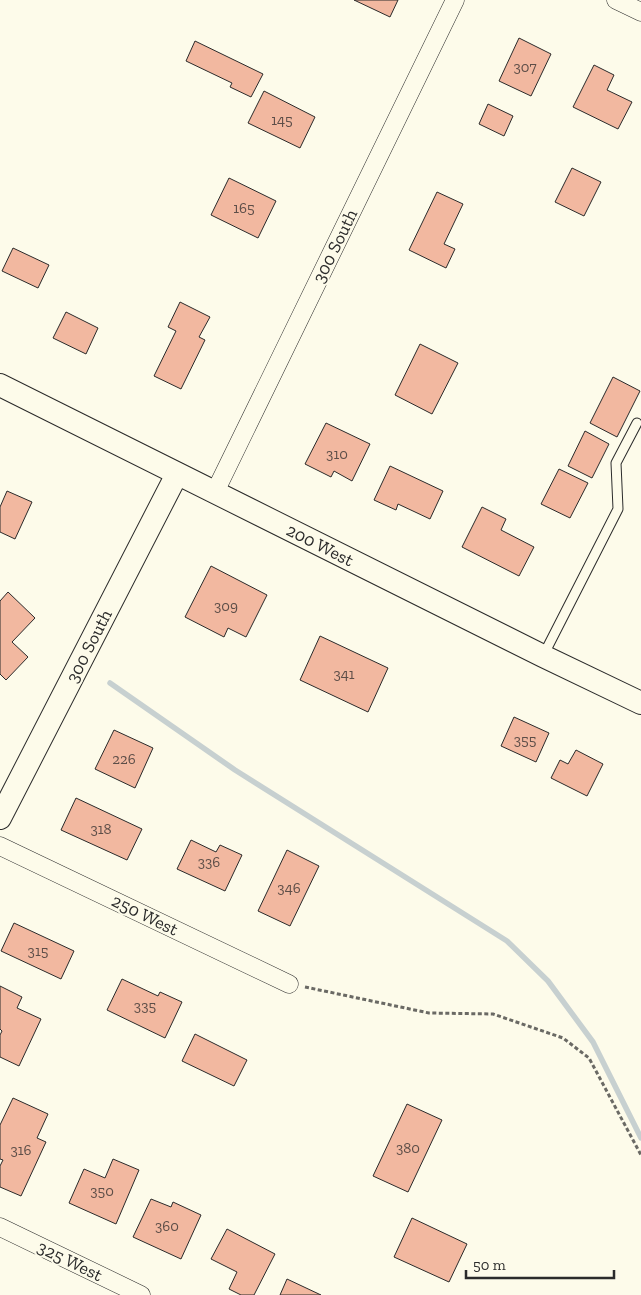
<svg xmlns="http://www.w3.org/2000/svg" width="641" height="1295" viewBox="0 0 641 1295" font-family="'Zilla Slab',serif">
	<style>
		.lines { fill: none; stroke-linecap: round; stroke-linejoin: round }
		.stream { stroke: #c7d0d0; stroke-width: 5.5 }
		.building { fill: #f2b8a0; stroke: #2b2b2b }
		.service-casing { stroke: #2b2b2b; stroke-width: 11 }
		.minor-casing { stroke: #2b2b2b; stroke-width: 19 }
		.tertiary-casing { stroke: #2b2b2b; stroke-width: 24 }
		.path { stroke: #6a6964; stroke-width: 3; stroke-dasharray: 4 2.5; stroke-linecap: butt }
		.service { stroke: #fdfbea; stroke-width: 9 }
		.minor { stroke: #fdfbea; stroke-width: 18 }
		.tertiary { stroke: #fdfbea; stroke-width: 22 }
		.labels { text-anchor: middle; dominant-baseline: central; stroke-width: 4; stroke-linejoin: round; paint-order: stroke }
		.number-label { font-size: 15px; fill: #5d4e48 }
		.street-label { font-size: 18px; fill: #2b2b2b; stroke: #fdfbea }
	</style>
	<rect width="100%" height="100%" fill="#fdfbea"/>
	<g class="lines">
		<polyline class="stream" points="110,683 235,770 507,941 548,981 593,1042 641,1138"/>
	</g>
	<g class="building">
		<polygon points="354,0 398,0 390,17"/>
		<polygon points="519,38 551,54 531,96 499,81"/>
		<polygon points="195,41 263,74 251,97 230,87 232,83 186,61"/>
		<polygon points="594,65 614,75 607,90 632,102 618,129 573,107"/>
		<polygon points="264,91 315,117 300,148 248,123"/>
		<polygon points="488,104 513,116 504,136 479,124"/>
		<polygon points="572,168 601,182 584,216 555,202"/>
		<polygon points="229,178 276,201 258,238 211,215"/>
		<polygon points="437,192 463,204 444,244 455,249 446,268 409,250"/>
		<polygon points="13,248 49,265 38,288 2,271"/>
		<polygon points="180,302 210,317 199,337 205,340 181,389 154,376 176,331 168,327"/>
		<polygon points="66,312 98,328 86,354 53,338"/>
		<polygon points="420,344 458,363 432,414 395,395"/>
		<polygon points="613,377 640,391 617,437 590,423"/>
		<polygon points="326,423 370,444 352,481 334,471 331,477 305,464"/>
		<polygon points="585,431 609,444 592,478 568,466"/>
		<polygon points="390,466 443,491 430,519 398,504 396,510 374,500"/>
		<polygon points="559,469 588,483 570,518 541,504"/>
		<polygon points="7,491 32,502 15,539 0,532 0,507"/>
		<polygon points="482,507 506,519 501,530 534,547 519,576 462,547"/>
		<polygon points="211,566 267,595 246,637 228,628 224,637 185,617"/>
		<polygon points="8,592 35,618 12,642 28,657 6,680 0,674 0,601"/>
		<polygon points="320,636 388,668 368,712 300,680"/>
		<polygon points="514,717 549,733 536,762 501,746"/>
		<polygon points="114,730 153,748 135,788 95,769"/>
		<polygon points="576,750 603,764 587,796 551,778 560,760 568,764"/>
		<polygon points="76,798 142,829 127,860 61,830"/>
		<polygon points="191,840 216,852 220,845 242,855 225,891 177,869"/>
		<polygon points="287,850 319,866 290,926 258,911"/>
		<polygon points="14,923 74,951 61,979 1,951"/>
		<polygon points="122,979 158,996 160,992 182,1002 165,1038 107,1010"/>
		<polygon points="0,986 22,997 17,1008 41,1019 19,1066 0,1057 0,1035 2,1031 0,1029"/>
		<polygon points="195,1034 247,1060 234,1086 182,1061"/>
		<polygon points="13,1098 48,1114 37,1138 46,1142 21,1196 0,1187 0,1166 3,1160 0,1159 0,1125"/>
		<polygon points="407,1104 442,1120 408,1192 373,1176"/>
		<polygon points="113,1159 139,1170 116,1224 69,1203 84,1169 105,1178"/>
		<polygon points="151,1199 171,1207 173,1202 201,1215 181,1259 133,1237"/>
		<polygon points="412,1218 467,1244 449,1282 394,1257"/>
		<polygon points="227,1229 275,1254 254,1295 241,1295 229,1289 237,1272 211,1259"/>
		<polygon points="287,1279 321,1295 280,1295"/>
	</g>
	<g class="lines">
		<defs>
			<polyline id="service" points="543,656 618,509 616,463 637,423"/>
			<g id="minor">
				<polyline points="616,0 641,12"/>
				<polyline points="215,492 455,0"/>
				<polyline points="0,846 289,984"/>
				<polyline points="0,1227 141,1295"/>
			</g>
			<g id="tertiary">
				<polyline points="0,385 543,656 641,703"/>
				<polyline points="0,818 177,474"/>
			</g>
		</defs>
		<use href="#service" class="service-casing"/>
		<use href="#minor" class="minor-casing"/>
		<use href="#tertiary" class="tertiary-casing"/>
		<polyline class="path" points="305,987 429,1013 493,1014 563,1038 589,1058 641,1155"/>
		<use href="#service" class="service"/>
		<use href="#minor" class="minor"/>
		<use href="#tertiary" class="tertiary"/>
	</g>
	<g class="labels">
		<g class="number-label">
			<text x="525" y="67">307</text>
			<text x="282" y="120">145</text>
			<text x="244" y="208">165</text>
			<text x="337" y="454">310</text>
			<text x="226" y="606">309</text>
			<text x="344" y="674">341</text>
			<text x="525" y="740">355</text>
			<text x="124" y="759">226</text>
			<text x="101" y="829">318</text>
			<text x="209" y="862">336</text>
			<text x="289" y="888">346</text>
			<text x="38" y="951">315</text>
			<text x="145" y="1006">335</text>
			<text x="408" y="1148">380</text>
			<text x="21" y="1150">316</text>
			<text x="102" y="1191">350</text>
			<text x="167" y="1226">360</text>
		</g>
		<g class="street-label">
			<text transform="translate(335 246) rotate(-64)">300 South</text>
			<text transform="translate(320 545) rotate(27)">200 West</text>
			<text transform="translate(89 646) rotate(-63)">300 South</text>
			<text transform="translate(145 915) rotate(26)">250 West</text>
			<text transform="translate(70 1261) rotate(26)">325 West</text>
		</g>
	</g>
	<path d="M466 1270v8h148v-8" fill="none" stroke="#2b2b2b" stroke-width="2.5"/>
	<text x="473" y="1270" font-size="15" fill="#2b2b2b" stroke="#fdfbea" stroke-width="4" paint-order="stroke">50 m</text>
</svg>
